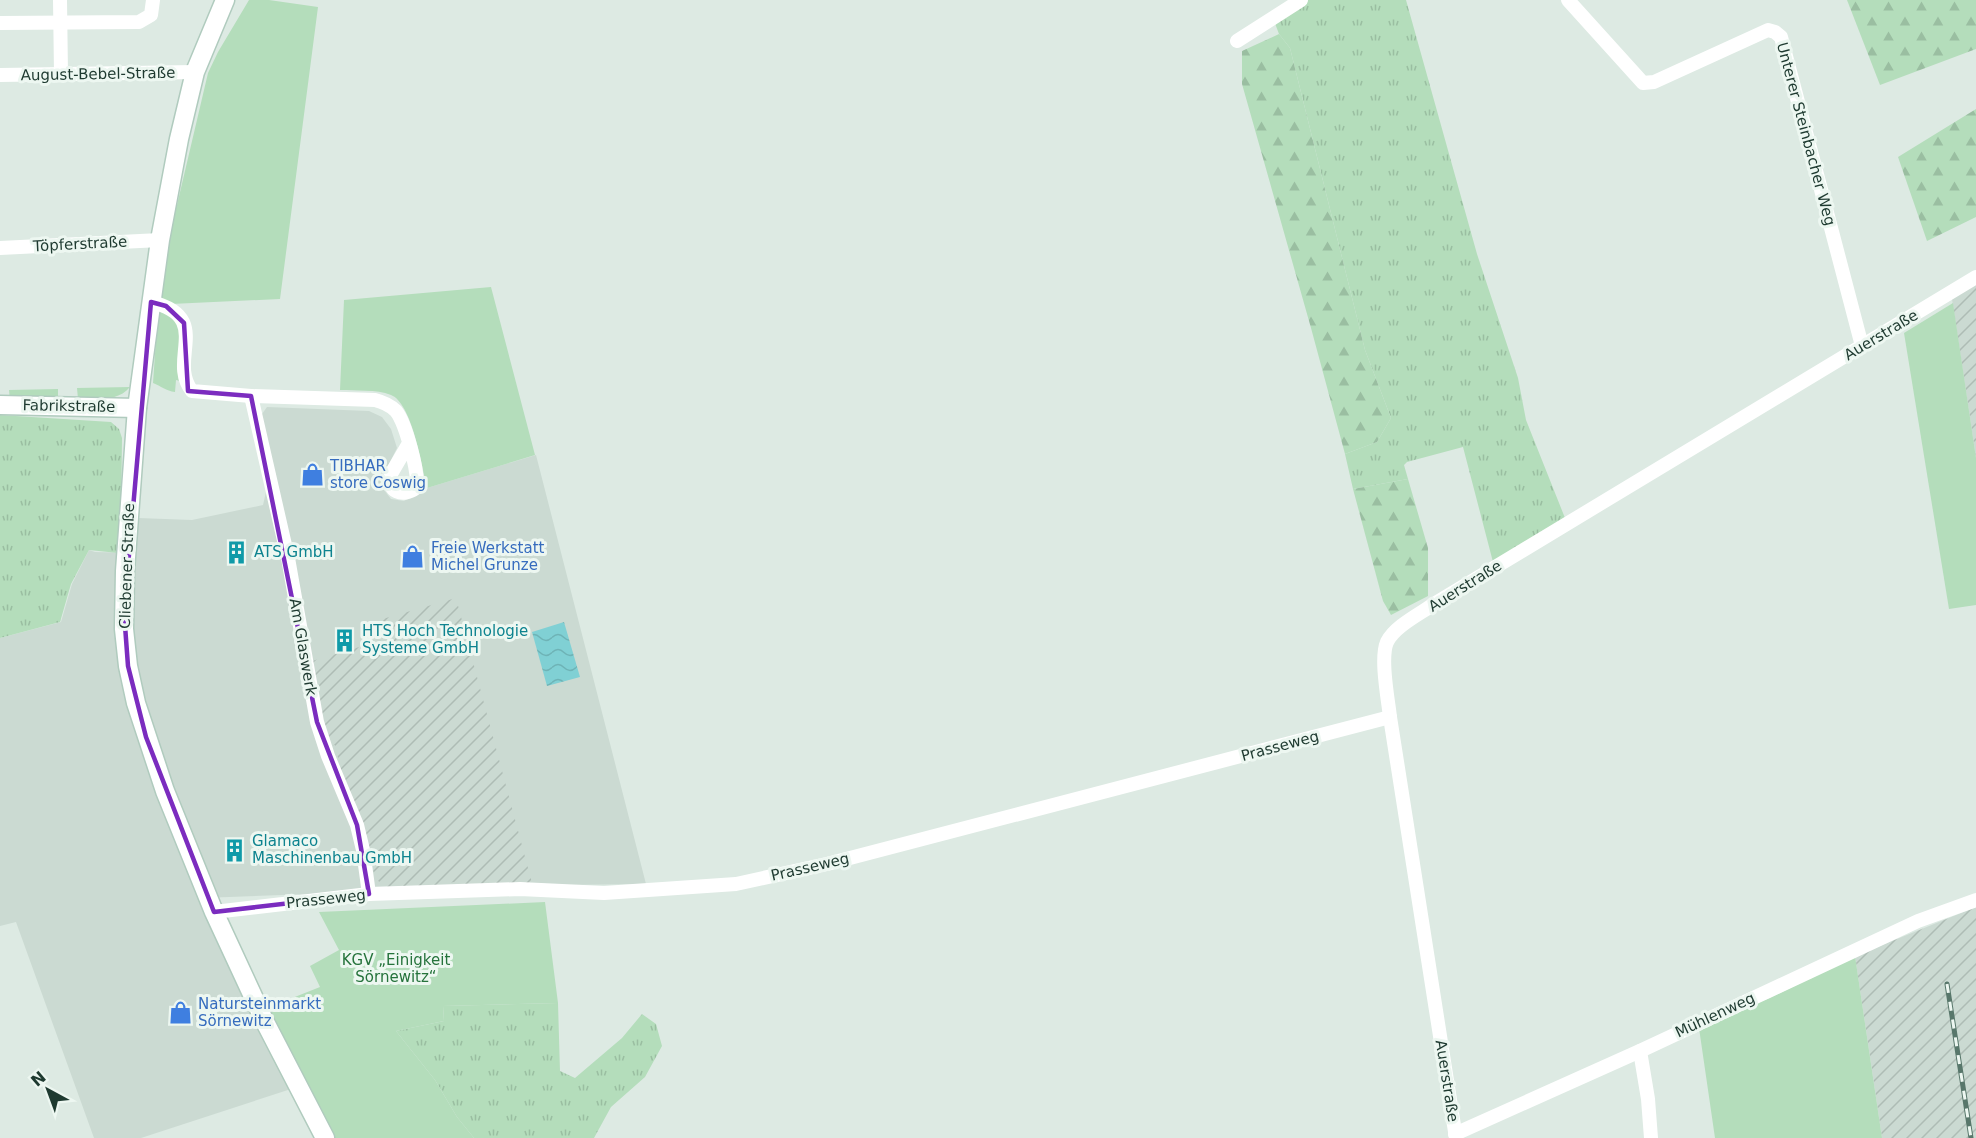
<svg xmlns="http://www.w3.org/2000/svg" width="1976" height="1138" viewBox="0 0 1976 1138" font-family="'DejaVu Sans',sans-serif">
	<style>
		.built { fill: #cbdad2 }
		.industrial { fill: url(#industrial-furrows) }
		.grass { fill: url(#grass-tufts) }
		.forest { fill: url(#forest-firs) }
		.garden { fill: #b4ddbb }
		.water { fill: url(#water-waves) }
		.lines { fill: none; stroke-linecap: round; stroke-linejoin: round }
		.secondary-casing { stroke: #b0cbbe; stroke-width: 21 }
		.street { stroke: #fff; stroke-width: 14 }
		.secondary { stroke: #fff; stroke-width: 18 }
		.rail-casing { stroke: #58776b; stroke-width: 5 }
		.rail { stroke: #edf7f1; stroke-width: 3; stroke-dasharray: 9; stroke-linecap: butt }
		.marked { fill: none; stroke: #7b2cbf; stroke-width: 4.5; stroke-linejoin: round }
		.labels { text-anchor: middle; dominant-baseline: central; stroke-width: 6; stroke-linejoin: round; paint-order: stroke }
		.street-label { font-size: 15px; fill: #1e3a30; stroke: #edf7f1 }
		.shop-label { font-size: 15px; fill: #366cbe; stroke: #edf7f1; text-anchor: start }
		.culture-label { font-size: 15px; fill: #0d838f; stroke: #edf7f1; text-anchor: start }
		.park-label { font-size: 15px; fill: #26733c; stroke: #edf7f1 }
	</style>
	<defs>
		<pattern id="industrial-furrows" width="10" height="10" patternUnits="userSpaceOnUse" patternTransform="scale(1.5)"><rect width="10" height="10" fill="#cbdad2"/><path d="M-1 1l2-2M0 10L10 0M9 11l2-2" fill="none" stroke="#aebcb5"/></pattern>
		<pattern id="grass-tufts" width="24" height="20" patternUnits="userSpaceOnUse" patternTransform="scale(1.5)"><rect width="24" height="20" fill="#b4ddbb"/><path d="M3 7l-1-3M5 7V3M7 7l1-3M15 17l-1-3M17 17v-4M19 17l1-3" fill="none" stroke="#9abea1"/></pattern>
		<pattern id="forest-firs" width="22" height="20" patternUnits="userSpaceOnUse" patternTransform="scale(1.5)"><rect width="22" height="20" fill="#b4ddbb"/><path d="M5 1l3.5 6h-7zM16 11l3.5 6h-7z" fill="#9abea1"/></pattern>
		<pattern id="water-waves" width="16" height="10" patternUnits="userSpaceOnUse" patternTransform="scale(1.5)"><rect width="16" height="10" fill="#80d0d4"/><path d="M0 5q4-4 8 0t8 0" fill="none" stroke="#6eb3b6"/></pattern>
	</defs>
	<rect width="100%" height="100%" fill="#ddeae3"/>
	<polygon class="built" points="267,407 369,411 382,417 391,429 397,448 381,480 384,490 391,499 404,501 427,488 536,455 646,884 557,885 202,898 291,1089 141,1138 94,1138 16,922 0,926 0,638 61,622 72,584 89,550 95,552 135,553 138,518 192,520 263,505 272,466 262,425 262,414"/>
	<g class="industrial">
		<polygon points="1976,284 1976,458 1952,299"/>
		<polygon points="456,598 532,883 458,886 454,882 437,885 389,888 384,886 376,879 337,764 339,762 335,745 330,746 318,702 320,697 318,684 314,681 312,661 383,640 379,620"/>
		<polygon points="1976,907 1976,1138 1882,1138 1855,956"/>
	</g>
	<g class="grass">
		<polygon points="1301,0 1406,0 1477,254 1518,378 1526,420 1565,518 1493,562 1463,447 1407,462 1404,465 1408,479 1353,489 1345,454 1377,442 1391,418 1365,350 1290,48 1279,34 1273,18"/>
		<polygon points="0,415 111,422 119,429 122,438 121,516 118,553 89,550 71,584 60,622 0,638"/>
		<polygon points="558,1003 560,1071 575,1078 622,1038 642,1014 656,1024 662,1046 645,1077 611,1107 594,1138 474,1138 457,1117 435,1080 396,1031 444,1021 443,1006"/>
	</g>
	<g class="forest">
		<polygon points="1847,0 1976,0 1976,49 1880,85"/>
		<polygon points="1279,34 1290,48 1365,350 1391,418 1377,442 1345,454 1311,328 1242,84 1242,51"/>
		<polygon points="1976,109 1976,217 1927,241 1898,157"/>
		<polygon points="1408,479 1428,548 1428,596 1391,615 1383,601 1353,489"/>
	</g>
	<g class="garden">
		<polygon points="249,0 269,0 318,7 280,299 171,304 159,296 173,212 177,205 208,73 218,52"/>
		<path d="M491 287 535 455 427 488C422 466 412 403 391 395 376 389 356 391 340 390L344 300Z"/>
		<polygon points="1953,303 1976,458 1976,605 1949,609 1904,333"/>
		<path d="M158 310 165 311 180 325V381L176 380 175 392C166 391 161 386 153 383Z"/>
		<path d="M130 387C118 402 95 399 78 399L77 388Z"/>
		<polygon points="58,389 58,399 10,400 9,390"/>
		<polygon points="545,902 558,1003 443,1006 444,1021 396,1031 435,1080 457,1117 474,1138 333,1138 267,1008 320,987 310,966 339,950 319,912"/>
		<polygon points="1855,956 1882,1138 1715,1138 1699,1028 1733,1012 1770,998"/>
	</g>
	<polygon class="water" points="564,622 580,677 547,686 532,632"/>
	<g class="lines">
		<defs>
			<g id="secondary">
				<polyline points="225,0 195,72 179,139 160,240 137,408 125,571 124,629 128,666 136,703 165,791 214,912 264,1020 325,1138"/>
				<polyline points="0,405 137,408"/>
			</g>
		</defs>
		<use href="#secondary" class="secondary-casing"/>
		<g class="street">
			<polyline points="60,0 61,74"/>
			<polyline points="1568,0 1643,83 1654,82 1768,30 1775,32 1781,37 1862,346"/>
			<polyline points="0,23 139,22 151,15 153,0"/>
			<polyline points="1237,41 1301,0"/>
			<polyline points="0,75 195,72"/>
			<polyline points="0,248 160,240"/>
			<path d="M151 302C214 317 167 360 192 391L251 396"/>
			<path d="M369 894 363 850 357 825 328 756 317 722 288 558 251 396 375 400C383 402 390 405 396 411 405 422 420 474 416 488 403 498 386 492 391 474L409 443"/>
			<polyline points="214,912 369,894 520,889 604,893 736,884 827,864 1390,717"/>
			<polyline points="1640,1051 1648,1099 1651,1138"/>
			<polyline points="1455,1134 1640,1051 1918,921 1976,900"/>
			<path d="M1456 1138 1390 717C1388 699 1380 658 1387 642 1395 626 1420 614 1434 604L1976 277"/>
		</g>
		<use href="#secondary" class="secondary"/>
		<defs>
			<polyline id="rail" points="1947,984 1971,1138"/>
		</defs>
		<use href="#rail" class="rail-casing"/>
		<use href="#rail" class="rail"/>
	</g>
	<path class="marked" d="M151 302 166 306 184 323 188 391 251 396 317 722 357 825 369 894 214 912 146 737 128 666 124 612Z"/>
	<defs>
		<symbol id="shop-bare" viewBox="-9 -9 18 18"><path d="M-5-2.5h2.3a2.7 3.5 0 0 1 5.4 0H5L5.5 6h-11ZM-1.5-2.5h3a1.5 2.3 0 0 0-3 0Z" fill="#3f7fe0" stroke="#edf7f1" stroke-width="2.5" paint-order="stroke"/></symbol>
		<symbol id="building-bare" viewBox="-9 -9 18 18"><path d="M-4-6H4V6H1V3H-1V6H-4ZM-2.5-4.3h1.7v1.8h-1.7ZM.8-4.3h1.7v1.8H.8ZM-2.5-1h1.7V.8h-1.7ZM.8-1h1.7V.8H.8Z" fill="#0f9aa8" stroke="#edf7f1" stroke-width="2.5" paint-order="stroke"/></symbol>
	</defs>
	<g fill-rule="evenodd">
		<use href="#shop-bare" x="296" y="458" width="33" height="33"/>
		<use href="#building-bare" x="220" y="536" width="33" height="33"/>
		<use href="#shop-bare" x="396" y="540" width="33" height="33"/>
		<use href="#building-bare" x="328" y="624" width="33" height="33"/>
		<use href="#building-bare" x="218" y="834" width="33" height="33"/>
		<use href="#shop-bare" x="164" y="996" width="33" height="33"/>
	</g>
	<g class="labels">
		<g class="street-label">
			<text transform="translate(98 74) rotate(-1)">August-Bebel-Straße</text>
			<text transform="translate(1806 134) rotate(75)">Unterer Steinbacher Weg</text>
			<text transform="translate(80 244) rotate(-3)">Töpferstraße</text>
			<text transform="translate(1881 335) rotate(-31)">Auerstraße</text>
			<text transform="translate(69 406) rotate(1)">Fabrikstraße</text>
			<text transform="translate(127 566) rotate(-88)">Cliebener Straße</text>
			<text transform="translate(1465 586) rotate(-32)">Auerstraße</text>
			<text transform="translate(303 647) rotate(80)">Am Glaswerk</text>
			<text transform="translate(1280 746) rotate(-15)">Prasseweg</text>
			<text transform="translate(810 867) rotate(-13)">Prasseweg</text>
			<text transform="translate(326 899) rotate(-6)">Prasseweg</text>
			<text transform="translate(1715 1015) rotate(-25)">Mühlenweg</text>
			<text transform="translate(1447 1081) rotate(81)">Auerstraße</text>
		</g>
		<g class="shop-label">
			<text x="330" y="466">TIBHAR<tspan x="330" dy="17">store Coswig</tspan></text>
			<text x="431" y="548">Freie Werkstatt<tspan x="431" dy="17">Michel Grunze</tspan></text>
			<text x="198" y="1004">Natursteinmarkt<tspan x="198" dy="17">Sörnewitz</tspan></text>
		</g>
		<g class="culture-label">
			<text x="254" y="552">ATS GmbH</text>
			<text x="362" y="631">HTS Hoch Technologie<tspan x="362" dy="17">Systeme GmbH</tspan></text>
			<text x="252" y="841">Glamaco<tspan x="252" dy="17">Maschinenbau GmbH</tspan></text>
		</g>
		<g class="park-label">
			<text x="396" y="960">KGV „Einigkeit<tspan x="396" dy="17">Sörnewitz“</tspan></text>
		</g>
	</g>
	<g transform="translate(48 1090) rotate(319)" stroke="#edf7f1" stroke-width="4.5" paint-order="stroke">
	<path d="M0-4.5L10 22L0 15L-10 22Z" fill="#1e3a30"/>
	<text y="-9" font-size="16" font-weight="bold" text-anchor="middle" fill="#1e3a30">N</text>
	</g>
</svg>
